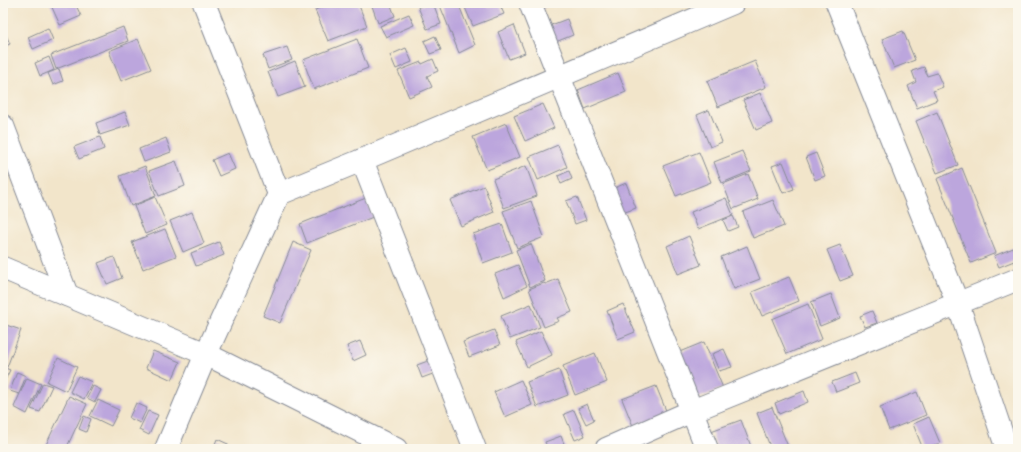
<svg xmlns="http://www.w3.org/2000/svg" width="1021" height="452" viewBox="0 0 1021 452" font-family="'Libre Caslon Text',serif">
	<style>
		.building { fill: #bca6dd }
		.lines { fill: none; stroke-linecap: round; stroke-linejoin: round }
		.minor-casing { stroke: #868a94; stroke-width: 24 }
		.minor { stroke: #fff; stroke-width: 22 }
	</style>
	<rect width="100%" height="100%" fill="#fbf7ec"/>
	<filter id="ink" filterUnits="userSpaceOnUse"><feTurbulence type="fractalNoise" baseFrequency=".025" numOctaves="2"/><feDisplacementMap in="SourceGraphic" scale="8" xChannelSelector="R" yChannelSelector="G"/><feConvolveMatrix kernelMatrix="1 2 1 2 8 2 1 2 1" color-interpolation-filters="sRGB"/></filter>
	<filter id="wash" filterUnits="userSpaceOnUse"><feTurbulence type="fractalNoise" baseFrequency=".012" numOctaves="4" result="noise"/><feDisplacementMap in="SourceGraphic" scale="16" xChannelSelector="R" yChannelSelector="G"/><feGaussianBlur stdDeviation="0.9" result="paint"/><feColorMatrix in="noise" values="0 0 0 0 0 0 0 0 0 0 0 0 0 0 0 0 0 1.4 0 .05"/><feComposite in="paint" operator="in"/></filter>
	<g filter="url(#wash)">
		<rect width="100%" height="100%" fill="#f2e5ca"/>
		<g id="blocks">
			<g class="building">
				<polygon points="50,3 75,3 81,16 60,25"/>
				<polygon points="332,3 358,3 367,26 328,41 315,10"/>
				<polygon points="371,3 390,3 395,16 378,23"/>
				<polygon points="428,3 433,3 441,24 427,29 418,7"/>
				<polygon points="439,3 458,3 475,45 459,53"/>
				<polygon points="463,3 486,3 488,7 499,3 504,14 473,26"/>
				<polygon points="540,3 554,3 543,8"/>
				<polygon points="409,14 414,25 386,37 380,26"/>
				<polygon points="567,19 573,35 553,43 546,27"/>
				<polygon points="514,25 525,53 509,59 498,32"/>
				<polygon points="123,27 128,41 56,69 51,55"/>
				<polygon points="3,28 10,44 3,47"/>
				<polygon points="48,28 53,40 33,49 28,37"/>
				<polygon points="903,31 915,60 894,68 882,39"/>
				<polygon points="435,36 441,50 430,54 424,41"/>
				<polygon points="138,39 151,69 121,81 109,51"/>
				<polygon points="357,39 368,68 314,89 303,60"/>
				<polygon points="287,47 292,60 268,69 263,55"/>
				<polygon points="406,48 412,62 396,69 390,55"/>
				<polygon points="49,57 54,70 40,76 35,63"/>
				<polygon points="433,59 438,71 427,76 432,87 409,97 398,71 421,62 422,64"/>
				<polygon points="295,61 305,87 278,97 268,72"/>
				<polygon points="755,61 766,87 718,107 707,81"/>
				<polygon points="924,67 927,76 937,73 943,87 933,91 937,100 917,108 908,86 916,82 912,71"/>
				<polygon points="59,69 63,81 53,85 48,73"/>
				<polygon points="618,73 626,92 585,109 578,90"/>
				<polygon points="760,93 772,123 756,130 743,100"/>
				<polygon points="543,104 554,128 525,141 514,116"/>
				<polygon points="709,110 722,142 710,147 697,115"/>
				<polygon points="125,112 130,125 100,135 96,123"/>
				<polygon points="937,112 958,165 937,173 916,121"/>
				<polygon points="506,123 520,157 487,170 473,137"/>
				<polygon points="100,137 104,149 79,159 74,147"/>
				<polygon points="166,138 171,152 144,162 139,149"/>
				<polygon points="558,145 567,167 538,180 529,157"/>
				<polygon points="742,151 751,171 722,183 714,162"/>
				<polygon points="699,152 711,182 676,196 663,166"/>
				<polygon points="228,153 235,169 219,176 212,160"/>
				<polygon points="816,153 825,176 815,180 806,157"/>
				<polygon points="176,161 185,186 159,196 149,171"/>
				<polygon points="783,162 794,189 783,193 772,166"/>
				<polygon points="145,166 156,196 131,206 120,176"/>
				<polygon points="526,166 537,196 504,208 493,179"/>
				<polygon points="962,168 996,253 971,263 937,179"/>
				<polygon points="569,171 572,179 561,184 558,176"/>
				<polygon points="748,174 758,199 733,209 723,184"/>
				<polygon points="626,183 636,208 620,214 610,190"/>
				<polygon points="484,186 494,212 461,226 450,200"/>
				<polygon points="155,197 167,225 145,234 134,206"/>
				<polygon points="577,197 586,220 575,224 566,201"/>
				<polygon points="366,198 373,217 307,243 300,224"/>
				<polygon points="726,198 733,215 698,229 691,212"/>
				<polygon points="773,200 784,226 753,238 743,212"/>
				<polygon points="531,201 544,237 517,248 503,211"/>
				<polygon points="192,212 204,243 183,252 170,221"/>
				<polygon points="733,216 738,227 728,231 723,220"/>
				<polygon points="502,224 512,252 483,263 473,234"/>
				<polygon points="165,229 176,256 143,269 132,242"/>
				<polygon points="689,236 701,265 678,274 667,246"/>
				<polygon points="219,242 224,255 196,266 191,253"/>
				<polygon points="293,242 311,250 280,323 263,316"/>
				<polygon points="531,244 545,281 530,287 516,250"/>
				<polygon points="840,245 853,276 840,281 827,250"/>
				<polygon points="747,246 760,279 734,289 721,257"/>
				<polygon points="1018,246 1018,267 1017,268 1014,261 999,267 994,256"/>
				<polygon points="114,257 122,278 107,284 98,263"/>
				<polygon points="518,265 527,286 504,297 495,274"/>
				<polygon points="789,277 799,301 762,316 752,292"/>
				<polygon points="558,279 572,312 557,318 559,321 544,327 529,289 544,283 545,284"/>
				<polygon points="831,294 840,318 820,326 811,302"/>
				<polygon points="531,304 540,327 510,339 501,316"/>
				<polygon points="623,304 635,332 618,339 607,311"/>
				<polygon points="808,304 822,339 787,354 772,319"/>
				<polygon points="872,311 877,323 865,327 860,316"/>
				<polygon points="3,324 21,330 7,367 3,365"/>
				<polygon points="494,330 500,345 469,357 463,342"/>
				<polygon points="541,331 552,355 527,367 516,342"/>
				<polygon points="360,341 366,355 353,361 347,346"/>
				<polygon points="704,342 723,388 696,399 677,353"/>
				<polygon points="724,349 732,367 719,371 712,354"/>
				<polygon points="153,351 180,362 172,380 146,368"/>
				<polygon points="595,353 607,382 575,395 563,366"/>
				<polygon points="58,358 77,367 66,391 47,382"/>
				<polygon points="433,359 438,372 422,378 417,365"/>
				<polygon points="3,367 10,370 3,384"/>
				<polygon points="559,370 568,395 537,407 527,382"/>
				<polygon points="17,372 26,376 19,394 10,391"/>
				<polygon points="855,373 859,383 836,392 832,382"/>
				<polygon points="78,376 92,382 84,399 70,392"/>
				<polygon points="27,378 41,384 27,414 14,407"/>
				<polygon points="521,380 532,405 505,417 494,392"/>
				<polygon points="43,383 52,386 40,412 31,409"/>
				<polygon points="93,386 101,390 95,402 87,398"/>
				<polygon points="656,386 667,413 633,426 622,399"/>
				<polygon points="804,391 808,402 779,414 775,403"/>
				<polygon points="917,392 926,415 889,430 880,407"/>
				<polygon points="69,396 87,404 66,449 44,449"/>
				<polygon points="98,400 119,410 111,426 90,416"/>
				<polygon points="136,403 147,408 140,423 129,418"/>
				<polygon points="587,404 594,420 586,424 578,408"/>
				<polygon points="772,407 789,449 771,449 757,413"/>
				<polygon points="574,410 585,436 575,440 564,414"/>
				<polygon points="148,411 158,415 149,435 139,430"/>
				<polygon points="84,416 91,419 86,432 79,429"/>
				<polygon points="929,417 940,443 923,449 913,424"/>
				<polygon points="741,420 752,449 717,449 711,431"/>
				<polygon points="561,436 566,449 548,449 545,442"/>
				<polygon points="217,439 228,444 226,449 213,449"/>
				<polygon points="362,444 372,449 360,449"/>
			</g>
		</g>
	</g>
	<g filter="url(#ink)">
		<use href="#blocks" fill-opacity="0" stroke="#868a94" stroke-width="1"/>
		<g class="lines">
			<defs>
				<g id="minor">
					<polyline points="204,3 279,194"/>
					<polyline points="530,3 707,449"/>
					<polyline points="837,3 958,304 1007,449"/>
					<polyline points="3,126 67,295"/>
					<polyline points="362,160 475,449"/>
					<polyline points="3,268 206,354 396,449"/>
					<polyline points="166,449 206,354 279,194 362,160 733,3"/>
					<polyline points="606,449 692,411 1018,279"/>
				</g>
			</defs>
			<use href="#minor" class="minor-casing"/>
			<use href="#minor" class="minor"/>
		</g>
	</g>
	<rect width="1021" height="452" fill="none" stroke="#fbf7ec" stroke-width="16"/>
</svg>
